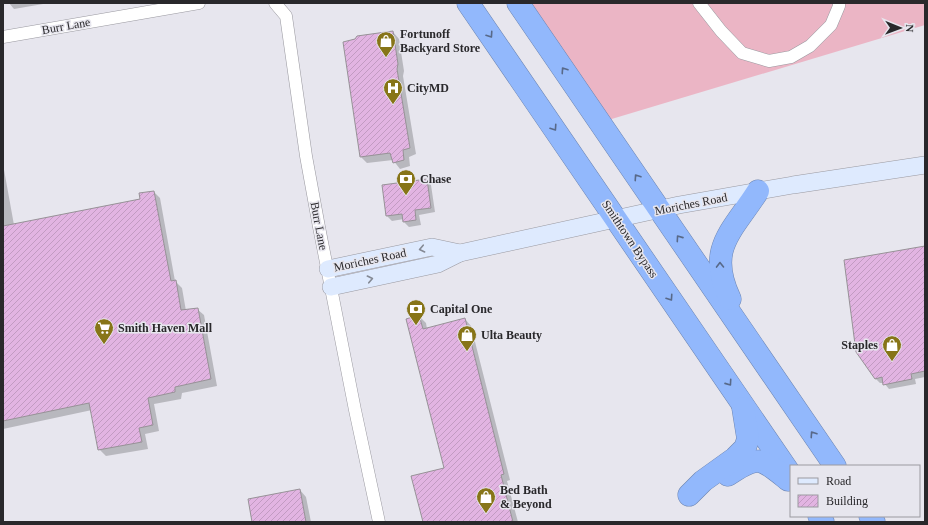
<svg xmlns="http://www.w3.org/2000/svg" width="928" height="525" viewBox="0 0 928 525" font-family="Georgia,serif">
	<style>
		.grass { fill: #ebb5c5 }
		.shadow { fill: #0003 }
		.building { fill: url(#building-hatch); stroke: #979297 }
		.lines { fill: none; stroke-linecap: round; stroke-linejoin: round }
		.street-casing { stroke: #9a99a0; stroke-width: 13 }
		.secondary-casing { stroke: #9a99a0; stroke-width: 18 }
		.highway-casing { stroke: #6d86b3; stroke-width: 23 }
		.street { stroke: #fff; stroke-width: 12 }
		.secondary { stroke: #deeafe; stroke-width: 17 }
		.highway { stroke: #92b8fc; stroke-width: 22 }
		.oneway { stroke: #586989 }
		.oneway2 { stroke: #848994 }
		.labels { text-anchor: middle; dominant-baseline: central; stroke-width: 3; stroke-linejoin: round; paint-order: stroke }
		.street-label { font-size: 12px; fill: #29282b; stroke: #e7e6ee }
		.poi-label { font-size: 12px; font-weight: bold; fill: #29282b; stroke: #e7e6ee; text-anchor: start }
	</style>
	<defs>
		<pattern id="building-hatch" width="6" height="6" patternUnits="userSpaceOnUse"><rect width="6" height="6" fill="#e2b4e2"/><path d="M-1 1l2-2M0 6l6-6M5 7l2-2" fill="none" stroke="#c29bc2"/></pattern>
	</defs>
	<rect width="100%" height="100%" fill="#e7e6ee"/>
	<polygon class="grass" points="518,3 925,3 925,25 605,121"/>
	<g class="shadow">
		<polygon points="9,3 49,3 14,9"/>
		<polygon points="393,32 399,39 404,71 403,76 416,154 409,157 410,166 400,169 393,160 367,163 361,157 344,43"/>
		<polygon points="3,164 14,225 141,199 154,192 160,198 175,281 182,288 186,311 197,309 204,315 217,386 182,393 181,399 154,404 159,431 145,434 148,449 106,456 99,449 92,410 3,429"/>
		<polygon points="426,180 431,185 435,212 419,215 421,225 409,227 404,222 404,219 392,221 387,216 383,186"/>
		<polygon points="925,247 925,377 915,379 916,384 889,389 884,383 880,383 875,378"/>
		<polygon points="419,316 426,323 427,329 465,319 471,326 510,480 507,481 518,522 424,522 445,468"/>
		<polygon points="300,490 306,497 311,522 253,522"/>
	</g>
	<g class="building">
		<polygon points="393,31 398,64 397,69 410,148 403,150 404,160 393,163 390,153 360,157 343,42 355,39 357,36"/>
		<polygon points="427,179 431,208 415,210 416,220 403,222 402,214 386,216 382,185"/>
		<polygon points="154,191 171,281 176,280 181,310 198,308 211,379 175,387 175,392 148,398 153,425 139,428 142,442 98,450 89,403 3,421 3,226 140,199 139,193"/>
		<polygon points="925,246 925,371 911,374 912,379 883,385 882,377 875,379 856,352 844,260"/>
		<polygon points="419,315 423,329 465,318 504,474 501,475 513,522 423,522 411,476 444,468 406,319"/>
		<polygon points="300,489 306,522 252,522 248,499"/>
	</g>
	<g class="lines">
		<defs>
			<g id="street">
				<polyline points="275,3 286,16 306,156 319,227 355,410 379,522"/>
				<polyline points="699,3 721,31 742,53 769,61 791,57 810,46 831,25 839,6 839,3"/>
				<polyline points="3,37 199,3"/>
			</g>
			<g id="secondary">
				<polyline points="328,269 432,247 460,253"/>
				<polyline points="331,287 438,264 460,253 679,205 793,185 925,165"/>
			</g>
			<g id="highway">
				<polyline points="468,3 791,475"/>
				<polyline points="518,3 835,466"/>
				<path d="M730 299C706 248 732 232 758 191"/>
				<path d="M728 475C759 454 761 458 788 480"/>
				<polyline points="689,495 703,481 735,458 745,448 748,439 743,408"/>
				<polyline points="819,516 823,522"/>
				<polyline points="870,516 874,522"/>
			</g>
		</defs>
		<use href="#street" class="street-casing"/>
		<use href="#secondary" class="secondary-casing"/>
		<use href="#highway" class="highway-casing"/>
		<use href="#street" class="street"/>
		<use href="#secondary" class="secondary"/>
		<use href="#highway" class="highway"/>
	</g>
	<defs><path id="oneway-chevron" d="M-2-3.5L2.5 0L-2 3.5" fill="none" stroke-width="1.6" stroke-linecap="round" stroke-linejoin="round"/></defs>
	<g class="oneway">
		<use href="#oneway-chevron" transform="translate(490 35) rotate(56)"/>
		<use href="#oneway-chevron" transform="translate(564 70) rotate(-124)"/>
		<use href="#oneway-chevron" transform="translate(554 128) rotate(56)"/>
		<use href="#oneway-chevron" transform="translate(637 177) rotate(-124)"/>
		<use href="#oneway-chevron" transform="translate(679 238) rotate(-125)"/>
		<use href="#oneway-chevron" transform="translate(720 265) rotate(-91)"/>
		<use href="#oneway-chevron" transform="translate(670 298) rotate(56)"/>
		<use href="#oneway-chevron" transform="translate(729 383) rotate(55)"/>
		<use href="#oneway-chevron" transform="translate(813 434) rotate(-124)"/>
	</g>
	<g class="oneway2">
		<use href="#oneway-chevron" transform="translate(422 249) rotate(168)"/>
		<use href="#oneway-chevron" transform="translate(370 279) rotate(-12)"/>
	</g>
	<defs>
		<symbol id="shop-pin" viewBox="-11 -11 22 30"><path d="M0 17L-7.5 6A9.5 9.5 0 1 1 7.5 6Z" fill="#877518" stroke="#e7e6ee"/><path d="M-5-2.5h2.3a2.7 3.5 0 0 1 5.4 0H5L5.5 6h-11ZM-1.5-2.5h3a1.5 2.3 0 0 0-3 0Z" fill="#fff"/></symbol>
		<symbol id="hospital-pin" viewBox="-11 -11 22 30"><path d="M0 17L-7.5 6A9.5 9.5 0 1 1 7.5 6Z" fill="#877518" stroke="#e7e6ee"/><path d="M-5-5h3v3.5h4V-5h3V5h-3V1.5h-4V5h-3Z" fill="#fff"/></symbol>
		<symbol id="bank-pin" viewBox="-11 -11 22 30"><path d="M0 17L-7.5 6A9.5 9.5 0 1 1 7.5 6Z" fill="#877518" stroke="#e7e6ee"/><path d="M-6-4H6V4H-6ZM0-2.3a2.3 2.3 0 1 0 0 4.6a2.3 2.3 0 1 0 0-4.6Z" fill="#fff"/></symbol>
		<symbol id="supermarket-pin" viewBox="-11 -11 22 30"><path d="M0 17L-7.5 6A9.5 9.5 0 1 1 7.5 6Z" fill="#877518" stroke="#e7e6ee"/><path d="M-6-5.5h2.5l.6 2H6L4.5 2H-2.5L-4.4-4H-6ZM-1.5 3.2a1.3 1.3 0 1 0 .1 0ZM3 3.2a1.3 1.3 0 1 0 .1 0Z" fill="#fff"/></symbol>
	</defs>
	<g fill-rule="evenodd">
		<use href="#shop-pin" x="375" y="30" width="22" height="30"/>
		<use href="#hospital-pin" x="382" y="77" width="22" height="30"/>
		<use href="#bank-pin" x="395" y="168" width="22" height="30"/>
		<use href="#bank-pin" x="405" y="298" width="22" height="30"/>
		<use href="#supermarket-pin" x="93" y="317" width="22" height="30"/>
		<use href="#shop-pin" x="456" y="324" width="22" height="30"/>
		<use href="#shop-pin" x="881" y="334" width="22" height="30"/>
		<use href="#shop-pin" x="475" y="486" width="22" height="30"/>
	</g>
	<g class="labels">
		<g class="street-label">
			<text transform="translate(66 26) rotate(-10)">Burr Lane</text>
			<text transform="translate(691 204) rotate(-11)">Moriches Road</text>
			<text transform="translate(319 226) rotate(79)">Burr Lane</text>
			<text transform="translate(630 239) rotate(56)">Smithtown Bypass</text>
			<text transform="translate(370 260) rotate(-12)">Moriches Road</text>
		</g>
		<g class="poi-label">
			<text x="400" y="34">Fortunoff<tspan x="400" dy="14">Backyard Store</tspan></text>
			<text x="407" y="88">CityMD</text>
			<text x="420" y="179">Chase</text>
			<text x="430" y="309">Capital One</text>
			<text x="118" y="328">Smith Haven Mall</text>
			<text x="481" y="335">Ulta Beauty</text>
			<text x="878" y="345" text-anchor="end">Staples</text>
			<text x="500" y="490">Bed Bath<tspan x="500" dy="14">&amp; Beyond</tspan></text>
		</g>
	</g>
	<rect width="928" height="525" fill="none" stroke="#29282b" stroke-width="8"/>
	<rect x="790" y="465" width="130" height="52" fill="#e7e6ee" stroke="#9b9aa0"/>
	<rect x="798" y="478" width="20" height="6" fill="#deeafe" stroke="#9b9aa0"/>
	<text x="826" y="485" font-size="12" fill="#29282b">Road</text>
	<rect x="798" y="495" width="20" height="12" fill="url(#building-hatch)" stroke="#9b9aa0"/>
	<text x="826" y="505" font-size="12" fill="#29282b">Building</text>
	<g transform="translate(900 28) rotate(91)" stroke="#e7e6ee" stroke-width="3" paint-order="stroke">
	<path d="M0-3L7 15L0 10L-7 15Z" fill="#29282b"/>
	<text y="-6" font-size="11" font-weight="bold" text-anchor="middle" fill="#29282b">N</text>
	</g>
</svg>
